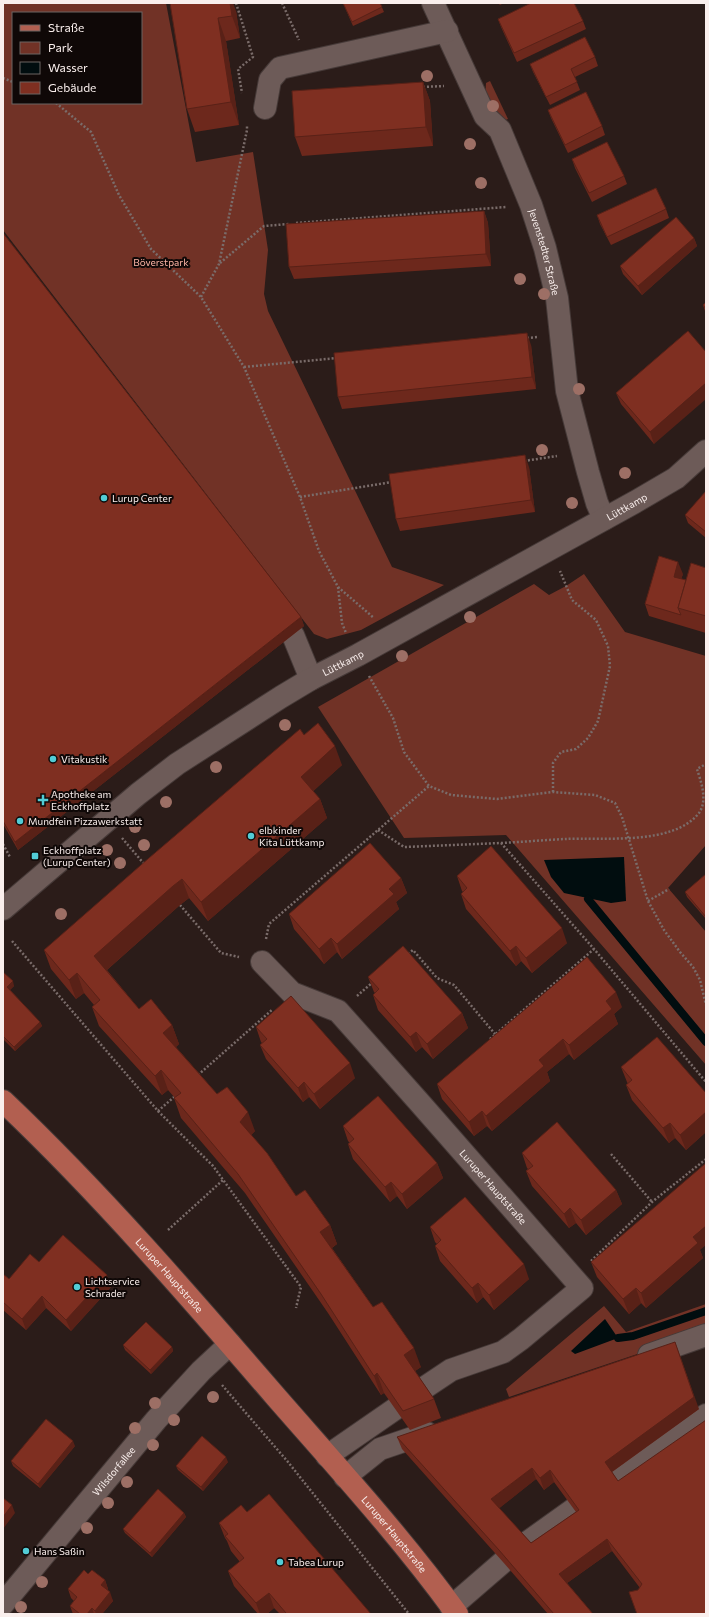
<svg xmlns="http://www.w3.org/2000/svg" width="709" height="1617" viewBox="0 0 709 1617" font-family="Commissioner,sans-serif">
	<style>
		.green { fill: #713226; fill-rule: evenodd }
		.water { fill: #010d0f }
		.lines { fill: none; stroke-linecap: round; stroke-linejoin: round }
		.stream { stroke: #010d0f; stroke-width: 8 }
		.minor-casing { stroke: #463a38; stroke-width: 24 }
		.major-casing { stroke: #463a38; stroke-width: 24 }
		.path { stroke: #7a6c6a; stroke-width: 2.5; stroke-dasharray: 2 2; stroke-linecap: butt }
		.minor { stroke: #6d5b58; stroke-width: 22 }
		.major { stroke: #b25f50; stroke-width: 22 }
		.tree { fill: #9d6f65 }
		.wall { fill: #6d281c; fill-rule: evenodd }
		.shaded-wall { fill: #592117 }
		.building { fill: #7f2f21; stroke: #592117; fill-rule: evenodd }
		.poi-dot { fill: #52ccd6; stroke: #0f0807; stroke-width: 1.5 }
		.labels { text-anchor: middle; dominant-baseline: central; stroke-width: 4; stroke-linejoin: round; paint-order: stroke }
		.street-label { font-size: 10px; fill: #faefed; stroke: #0f0807 }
		.park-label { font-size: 10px; fill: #fbb3a4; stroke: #0f0807 }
		.poi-label { font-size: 10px; fill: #faefed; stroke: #0f0807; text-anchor: start }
	</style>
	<rect width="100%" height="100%" fill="#2b1c19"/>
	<g class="green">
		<path d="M3 3H166L196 162 253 152 268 250 264 294 268 311 392 567 444 585 361 630 327 639 314 634 3 230ZM13 13H141V103H13Z"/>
		<polygon points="490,81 508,119 503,121 485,99 486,83"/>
		<polygon points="584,574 625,632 706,656 706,845 668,888 706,932 706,1065 506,835 404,838 318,707 534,584 549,595 566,586"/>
		<polygon points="706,1304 706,1331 509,1397 506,1389 604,1306 626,1332"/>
	</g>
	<g class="water">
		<polygon points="624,857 626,901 611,903 564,893 551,877 544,860"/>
		<polygon points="605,1319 618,1338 575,1354 571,1351"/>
	</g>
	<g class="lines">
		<g class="stream">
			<polyline points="588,899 706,1042"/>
			<polyline points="618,1338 633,1336 706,1311"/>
		</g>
		<defs>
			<g id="minor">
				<path id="s1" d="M433 3 485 116 500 130 531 205 545 248 557 298 567 391 588 472 597 503 604 519"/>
				<polyline points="265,108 270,80 280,68 447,31"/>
				<polyline points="293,635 311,679"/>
				<path id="s2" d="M3 909 138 794 177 764 281 697 311 679 358 655 635 502 676 478 706 451"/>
				<path id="s3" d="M262 962 292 993 338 1011 419 1102 582 1288 521 1339 503 1352 451 1370 421 1390"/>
				<polyline points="649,1355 706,1335"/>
				<polyline points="327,1456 395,1409"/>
				<polyline points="345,1477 380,1449 427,1433"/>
				<polyline points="614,1480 706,1415"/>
				<polyline points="525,1544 574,1509"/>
				<path id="s4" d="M3 1604 156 1420 201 1371 230 1344"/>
				<polyline points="451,1607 503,1562"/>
			</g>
			<g id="major">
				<path id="s5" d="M3 1101C100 1193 188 1295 276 1397 338 1468 402 1538 457 1614"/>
			</g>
		</defs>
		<use href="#minor" class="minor-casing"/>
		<use href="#major" class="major-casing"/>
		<g class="path">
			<polyline points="236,3 253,57 238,69 242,93"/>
			<polyline points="282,3 299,40"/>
			<polyline points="3,78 13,82"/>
			<polyline points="423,87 444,86"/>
			<polyline points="56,103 91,132 119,195 151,249 201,297 244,367 300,497 319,551 338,587 374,618"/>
			<polyline points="296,223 506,207"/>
			<polyline points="220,263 264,226 289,224"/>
			<polyline points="201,297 219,264 247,130 247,125"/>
			<polyline points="527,338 538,337"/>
			<polyline points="244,367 337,358"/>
			<polyline points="524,461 557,456"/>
			<polyline points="300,497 392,482"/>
			<polyline points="338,587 342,623 346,633"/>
			<polyline points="369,676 393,718 404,752 429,786 451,795 497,799 553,792 595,795 615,803 622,817 648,901 664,930 680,952 693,967 700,980 706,1005"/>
			<polyline points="553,792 553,763 561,752 576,749 588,738 598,721 610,666 608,646 596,620 572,600 560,571"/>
			<polyline points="378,830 404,847 501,843 594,949 706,1082"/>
			<polyline points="122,838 145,865"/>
			<path d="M501 843C522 842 544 840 565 839 603 837 673 846 699 813 708 800 701 782 697 769L706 764"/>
			<polyline points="3,844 10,857"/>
			<polyline points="648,901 669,889"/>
			<polyline points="180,905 221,953 239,957"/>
			<polyline points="266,939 269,924 429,786"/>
			<polyline points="12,941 158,1111 174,1097"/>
			<polyline points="408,954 413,950 437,978 454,985 495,1034"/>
			<polyline points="357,996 373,982"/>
			<polyline points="490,1039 594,949"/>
			<polyline points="198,1075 273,1009"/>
			<polyline points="158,1111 213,1166 301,1287 296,1308"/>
			<polyline points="611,1154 652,1202"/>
			<polyline points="168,1230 223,1180"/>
			<polyline points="591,1261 652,1202 706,1159"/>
			<polyline points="222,1385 288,1462 409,1614"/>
		</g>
		<use href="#minor" class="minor"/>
		<use href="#major" class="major"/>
	</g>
	<g class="tree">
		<circle cx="427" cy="76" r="6"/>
		<circle cx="493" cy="106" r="6"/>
		<circle cx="470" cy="144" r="6"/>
		<circle cx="481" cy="183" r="6"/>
		<circle cx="520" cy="279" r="6"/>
		<circle cx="544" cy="294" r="6"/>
		<circle cx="579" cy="389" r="6"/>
		<circle cx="542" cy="450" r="6"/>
		<circle cx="625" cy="473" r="6"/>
		<circle cx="572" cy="503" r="6"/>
		<circle cx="470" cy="617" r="6"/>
		<circle cx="402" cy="656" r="6"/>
		<circle cx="285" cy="725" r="6"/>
		<circle cx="216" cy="767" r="6"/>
		<circle cx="166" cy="802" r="6"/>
		<circle cx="135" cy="827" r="6"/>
		<circle cx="144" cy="845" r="6"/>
		<circle cx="107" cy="850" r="6"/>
		<circle cx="120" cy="863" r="6"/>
		<circle cx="61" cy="914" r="6"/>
		<circle cx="213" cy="1397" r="6"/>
		<circle cx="155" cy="1403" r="6"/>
		<circle cx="174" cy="1420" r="6"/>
		<circle cx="135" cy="1428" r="6"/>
		<circle cx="153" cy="1445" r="6"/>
		<circle cx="127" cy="1482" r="6"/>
		<circle cx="108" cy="1503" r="6"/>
		<circle cx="87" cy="1528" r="6"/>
		<circle cx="42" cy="1582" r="6"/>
		<circle cx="21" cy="1607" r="6"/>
	</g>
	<g class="wall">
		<polygon points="170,3 236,11 240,38 226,41 239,125 195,132 187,109"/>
		<polygon points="343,3 380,3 384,12 353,26"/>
		<polygon points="498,3 504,3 500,5"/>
		<polygon points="498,19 583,21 586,29 517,62 501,27"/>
		<polygon points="595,57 598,66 575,77 580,90 550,105 533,72 530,64"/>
		<polygon points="423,82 430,101 433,146 302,156 295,137"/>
		<polygon points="548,110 602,126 605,135 568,153 551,118"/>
		<polygon points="572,159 624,176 627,184 592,202 575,168"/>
		<polygon points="666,209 669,218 611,245 600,224 597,215"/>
		<polygon points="484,211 488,223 491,266 294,279 289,267"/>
		<polygon points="3,233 301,617 304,626 18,850 3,824"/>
		<polygon points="694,238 697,246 642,295 623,274 620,266"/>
		<polygon points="706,302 706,314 703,305"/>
		<polygon points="688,331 654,444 621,404 616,393"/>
		<polygon points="531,345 536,389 342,409 338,397"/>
		<polygon points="529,467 535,512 400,531 396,519"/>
		<polygon points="706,491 706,538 688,523 685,515"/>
		<polygon points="706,568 706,633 649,616 645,604 683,574 681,579 686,580"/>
		<polygon points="304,735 342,765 313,791 320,799 327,818 208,921 189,898 180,905 107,970 139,1009 172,1025 179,1044 176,1047 217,1094 255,1131 251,1135 296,1196 330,1225 337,1244 332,1248 373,1307 421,1367 415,1371 434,1399 441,1418 410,1430 384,1393 381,1395 328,1313 245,1193 181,1118 174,1098 175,1098 168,1090 162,1095 99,1026 92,1007 94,1005 84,993 76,999 51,969 44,950"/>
		<polygon points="706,874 706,919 687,897 685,892"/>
		<polygon points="457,876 567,943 532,973 521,961 516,966 466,909 461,894 463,892 462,891"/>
		<polygon points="401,878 407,893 396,902 399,909 342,959 337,952 324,964 294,929 289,914"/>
		<polygon points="3,972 14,986 10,990 40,1022 42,1026 15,1051 3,1039"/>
		<polygon points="368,977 462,1013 468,1028 433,1059 422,1047 416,1052 378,1010 373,995 375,993 374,992"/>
		<polygon points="622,1007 614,1014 618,1024 574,1060 569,1054 547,1072 550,1081 492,1131 487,1126 474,1136 442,1099 437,1084"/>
		<polygon points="256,1027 355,1078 320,1109 309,1097 303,1102 266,1059 260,1045 262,1043 261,1042"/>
		<polygon points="621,1067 706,1093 706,1132 686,1150 675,1138 669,1143 632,1100 626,1085 628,1084 627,1082"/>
		<polygon points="343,1126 437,1163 443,1178 407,1209 397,1196 390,1202 353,1159 348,1144 350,1143 348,1141"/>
		<polygon points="522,1153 616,1190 622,1204 586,1235 576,1223 569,1228 532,1186 526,1171 528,1169 527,1168"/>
		<polygon points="430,1227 529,1279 494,1310 483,1297 477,1303 440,1261 435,1246 437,1244 435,1242"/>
		<polygon points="700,1250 703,1258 646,1308 641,1303 629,1314 597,1277 591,1262"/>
		<polygon points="39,1262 111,1287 71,1331 46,1308 26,1330 3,1310 3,1274 9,1279"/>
		<polygon points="123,1345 172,1347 173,1351 151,1374 125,1350"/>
		<path d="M699 1409 612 1472 706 1614 638 1590 640 1588 612 1551 567 1583 593 1614H548L503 1562 402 1449 397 1437ZM536 1479 544 1490 554 1482 576 1512 531 1543 499 1508Z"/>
		<polygon points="75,1446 40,1488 13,1466 11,1461"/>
		<polygon points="228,1462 203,1491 178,1470 176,1466"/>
		<polygon points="247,1512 371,1614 280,1614 274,1608 267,1614 258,1614 234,1586 228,1571 240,1562 231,1551 227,1541 225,1538 219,1523"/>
		<polygon points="184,1513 186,1517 152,1557 125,1533 123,1529"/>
		<polygon points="88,1574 105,1580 108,1589 107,1590 113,1601 102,1614 73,1614 70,1606 74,1601 71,1598 68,1589"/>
	</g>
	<g class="shaded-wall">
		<polygon points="230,3 233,3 236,11 240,38 232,16"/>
		<polygon points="218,18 226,41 239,125 231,102"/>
		<polygon points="423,82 430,101 433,146 426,127"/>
		<polygon points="484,211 488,223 491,266 486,254"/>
		<polygon points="694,238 697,246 642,295 638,286"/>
		<polygon points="527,333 531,345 536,389 532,377"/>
		<polygon points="706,383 706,399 654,444 650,432"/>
		<polygon points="525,455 529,467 535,512 531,500"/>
		<polygon points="678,562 683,574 678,589 674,577"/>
		<polygon points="301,617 304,626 18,850 15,842"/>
		<polygon points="335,746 342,765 308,796 301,777"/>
		<polygon points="320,799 327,818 208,921 201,902"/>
		<polygon points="401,878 407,893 396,902 399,909 342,959 337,944 389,889"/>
		<polygon points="182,879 189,898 180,905 101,975 94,956 173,886"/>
		<polygon points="562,928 567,943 532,973 526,958"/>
		<polygon points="331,938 337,952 324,964 319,949"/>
		<polygon points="516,946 521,961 516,966 510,951"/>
		<polygon points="77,973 84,993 76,999 69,980"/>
		<polygon points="13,981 14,986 8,991 7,987"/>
		<polygon points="616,992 622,1007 614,1014 618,1024 574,1060 569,1045 606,1001"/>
		<polygon points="462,1013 468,1028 433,1059 427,1044"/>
		<polygon points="40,1022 42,1026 15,1051 14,1047"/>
		<polygon points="172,1025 179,1044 170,1052 163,1033"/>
		<polygon points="416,1032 422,1047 416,1052 410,1037"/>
		<polygon points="563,1039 569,1054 547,1072 550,1081 492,1131 486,1116 539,1060"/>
		<polygon points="350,1063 355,1078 320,1109 314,1094"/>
		<polygon points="161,1070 168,1090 162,1095 155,1076"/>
		<polygon points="304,1082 309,1097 303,1102 298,1088"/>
		<polygon points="482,1111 487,1126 474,1136 469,1122"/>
		<polygon points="248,1112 255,1131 246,1141 240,1122"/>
		<polygon points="706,1112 706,1132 686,1150 680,1135"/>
		<polygon points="670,1123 675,1138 669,1143 663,1128"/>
		<polygon points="437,1163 443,1178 407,1209 402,1194"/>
		<polygon points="391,1182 397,1196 390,1202 385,1187"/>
		<polygon points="616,1190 622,1204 586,1235 581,1220"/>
		<polygon points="570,1208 576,1223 569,1228 564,1214"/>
		<polygon points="330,1225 337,1244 327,1251 320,1232"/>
		<polygon points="706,1226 706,1245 700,1250 703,1258 646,1308 641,1293 693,1237"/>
		<polygon points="524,1264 529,1279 494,1310 489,1295"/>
		<polygon points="107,1275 111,1287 71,1331 66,1320"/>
		<polygon points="478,1283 483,1297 477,1303 472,1288"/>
		<polygon points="636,1288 641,1303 629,1314 623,1299"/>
		<polygon points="42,1296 46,1308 26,1330 22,1319"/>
		<polygon points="675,1342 699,1409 609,1474 605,1462"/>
		<polygon points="172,1347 173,1351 151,1374 150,1370"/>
		<polygon points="414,1348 421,1367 411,1374 404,1355"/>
		<polygon points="377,1373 384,1393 381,1395 374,1376"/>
		<polygon points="73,1441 75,1446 40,1488 38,1484"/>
		<polygon points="226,1457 228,1462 203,1491 201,1487"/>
		<polygon points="532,1468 536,1479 496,1511 491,1499"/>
		<polygon points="550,1470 554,1482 544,1490 540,1478"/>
		<polygon points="12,1505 15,1513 3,1529 3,1517"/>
		<polygon points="184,1513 186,1517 152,1557 150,1553"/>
		<polygon points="607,1539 612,1551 563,1586 559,1574"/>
		<polygon points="105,1580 108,1589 104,1593 101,1585"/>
		<polygon points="110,1592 113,1601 102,1614 96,1614 95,1611"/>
		<polygon points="269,1593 274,1608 267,1614 260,1614 256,1603"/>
		<polygon points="92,1608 94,1614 87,1614"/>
	</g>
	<g class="building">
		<polygon points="170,3 230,3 232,16 218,18 231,102 187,109"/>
		<polygon points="343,3 380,3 382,7 352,22"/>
		<polygon points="531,3 574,3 583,21 514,53 498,19"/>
		<polygon points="585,37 595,57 571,69 577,82 546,97 530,64"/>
		<polygon points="423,82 426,127 295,137 292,91"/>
		<polygon points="586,92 602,126 565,145 548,110"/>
		<polygon points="607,142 624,176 589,193 572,159"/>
		<polygon points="656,188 666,209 607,237 597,215"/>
		<polygon points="484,211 486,254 289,267 286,224"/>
		<polygon points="676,217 694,238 638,286 620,266"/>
		<polygon points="3,233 301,617 15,842 3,821"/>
		<polygon points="706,302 706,309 703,305"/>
		<polygon points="688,331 706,352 706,383 650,432 616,393"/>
		<polygon points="527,333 532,377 338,397 334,353"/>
		<polygon points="525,455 531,500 396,519 389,474"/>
		<polygon points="706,491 706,532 685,515"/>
		<polygon points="659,556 678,562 674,577 686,580 678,608 681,615 645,604"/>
		<polygon points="691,563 706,568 706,616 678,608"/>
		<polygon points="318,723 335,746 301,777 320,799 201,902 182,879 173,886 94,956 139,1009 151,999 172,1025 163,1033 217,1094 227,1087 248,1112 240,1122 267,1153 296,1196 305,1190 330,1225 320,1232 373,1307 382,1302 414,1348 404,1355 434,1399 403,1411 377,1373 374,1376 321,1294 238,1174 174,1098 181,1093 161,1070 155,1076 92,1007 100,1000 77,973 69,980 44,950 149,858 300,729 304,735"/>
		<polygon points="370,843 401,878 389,889 394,894 337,944 331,938 319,949 289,914"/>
		<polygon points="491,846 562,928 526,958 516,946 510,951 461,894 467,888 457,876"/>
		<polygon points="706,874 706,917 685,892"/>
		<polygon points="403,946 462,1013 427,1044 416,1032 410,1037 373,995 379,989 368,977"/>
		<polygon points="587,957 616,992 606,1001 612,1009 569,1045 563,1039 539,1060 544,1066 486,1116 482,1111 469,1122 437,1084"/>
		<polygon points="3,972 13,981 7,987 40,1022 14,1047 3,1036"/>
		<polygon points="291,996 350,1063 314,1094 304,1082 298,1088 260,1045 267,1039 256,1027"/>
		<polygon points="657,1037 706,1093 706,1112 680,1135 670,1123 663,1128 626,1085 632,1080 621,1067"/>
		<polygon points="378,1096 437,1163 402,1194 391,1182 385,1187 348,1144 354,1139 343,1126"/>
		<polygon points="557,1122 616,1190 581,1220 570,1208 564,1214 526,1171 533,1166 522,1153"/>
		<polygon points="706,1163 706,1226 693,1237 698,1243 641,1293 636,1288 623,1299 591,1262"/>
		<polygon points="465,1197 524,1264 489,1295 478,1283 472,1288 435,1246 441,1240 430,1227"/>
		<polygon points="63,1235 107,1275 66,1320 42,1296 22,1319 3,1302 3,1274 9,1279 30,1254 39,1262"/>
		<polygon points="146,1322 172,1347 150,1370 123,1345"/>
		<path d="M675 1342 694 1397 605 1462 618 1481 706 1420V1614H637L629 1592 638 1590 642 1584 607 1539 559 1574 593 1614H554L499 1550 397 1437ZM532 1468 540 1478 550 1470 579 1510 531 1543 491 1499Z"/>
		<polygon points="46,1419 73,1441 38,1484 11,1461"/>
		<polygon points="202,1436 226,1457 201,1487 176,1466"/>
		<polygon points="158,1489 184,1513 150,1553 123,1529"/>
		<polygon points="269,1494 371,1614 286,1614 286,1613 269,1593 256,1603 228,1571 244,1558 225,1536 228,1534 219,1523 241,1505 247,1512"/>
		<polygon points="3,1498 12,1505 3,1517"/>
		<polygon points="84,1570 88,1574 92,1570 105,1580 101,1585 110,1592 95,1611 92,1608 87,1614 80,1614 70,1606 77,1597 68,1589"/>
	</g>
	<g class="poi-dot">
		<circle cx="104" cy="498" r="4"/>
		<circle cx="53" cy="759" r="4"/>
		<path d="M41 794h4v4h4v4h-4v4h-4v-4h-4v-4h4z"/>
		<circle cx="20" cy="821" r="4"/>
		<circle cx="251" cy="836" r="4"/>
		<rect x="31" y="852" width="8" height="8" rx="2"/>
		<circle cx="77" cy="1287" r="4"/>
		<circle cx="26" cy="1551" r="4"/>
		<circle cx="280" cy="1562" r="4"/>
	</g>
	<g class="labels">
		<g class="street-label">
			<text stroke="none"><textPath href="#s1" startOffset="275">Jevenstedter Straße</textPath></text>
			<text stroke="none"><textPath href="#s2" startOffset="745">Lüttkamp</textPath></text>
			<text stroke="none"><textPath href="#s2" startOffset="421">Lüttkamp</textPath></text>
			<text stroke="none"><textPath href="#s3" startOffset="327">Luruper Hauptstraße</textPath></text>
			<text stroke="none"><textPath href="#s5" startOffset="241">Luruper Hauptstraße</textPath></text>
			<text stroke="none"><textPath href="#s4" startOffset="173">Wilsdorfallee</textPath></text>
			<text stroke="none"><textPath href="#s5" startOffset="584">Luruper Hauptstraße</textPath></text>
		</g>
		<g class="park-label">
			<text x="161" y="262">Böverstpark</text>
		</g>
		<g class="poi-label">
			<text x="112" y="498">Lurup Center</text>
			<text x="61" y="759">Vitakustik</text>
			<text x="51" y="794">Apotheke am<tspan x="51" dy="12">Eckhoffplatz</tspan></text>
			<text x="28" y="821">Mundfein Pizzawerkstatt</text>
			<text x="259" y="830">elbkinder<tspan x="259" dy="12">Kita Lüttkamp</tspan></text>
			<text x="43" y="850">Eckhoffplatz<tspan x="43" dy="12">(Lurup Center)</tspan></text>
			<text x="85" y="1281">Lichtservice<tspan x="85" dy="12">Schrader</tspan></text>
			<text x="34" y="1551">Hans Saßin</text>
			<text x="288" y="1562">Tabea Lurup</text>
		</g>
	</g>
	<rect width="709" height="1617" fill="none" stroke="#faefed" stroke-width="8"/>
	<rect x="12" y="12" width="130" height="92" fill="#0f0807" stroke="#6d6463"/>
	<rect x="20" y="25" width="20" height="6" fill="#b25f50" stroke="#6d6463"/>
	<text x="48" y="32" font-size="12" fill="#faefed">Straße</text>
	<rect x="20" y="42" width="20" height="12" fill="#713226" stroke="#6d6463"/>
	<text x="48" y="52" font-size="12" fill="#faefed">Park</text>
	<rect x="20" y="62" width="20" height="12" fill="#010d0f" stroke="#6d6463"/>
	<text x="48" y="72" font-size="12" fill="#faefed">Wasser</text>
	<rect x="20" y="82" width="20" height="12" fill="#7f2f21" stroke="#6d6463"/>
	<text x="48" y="92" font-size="12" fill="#faefed">Gebäude</text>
</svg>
